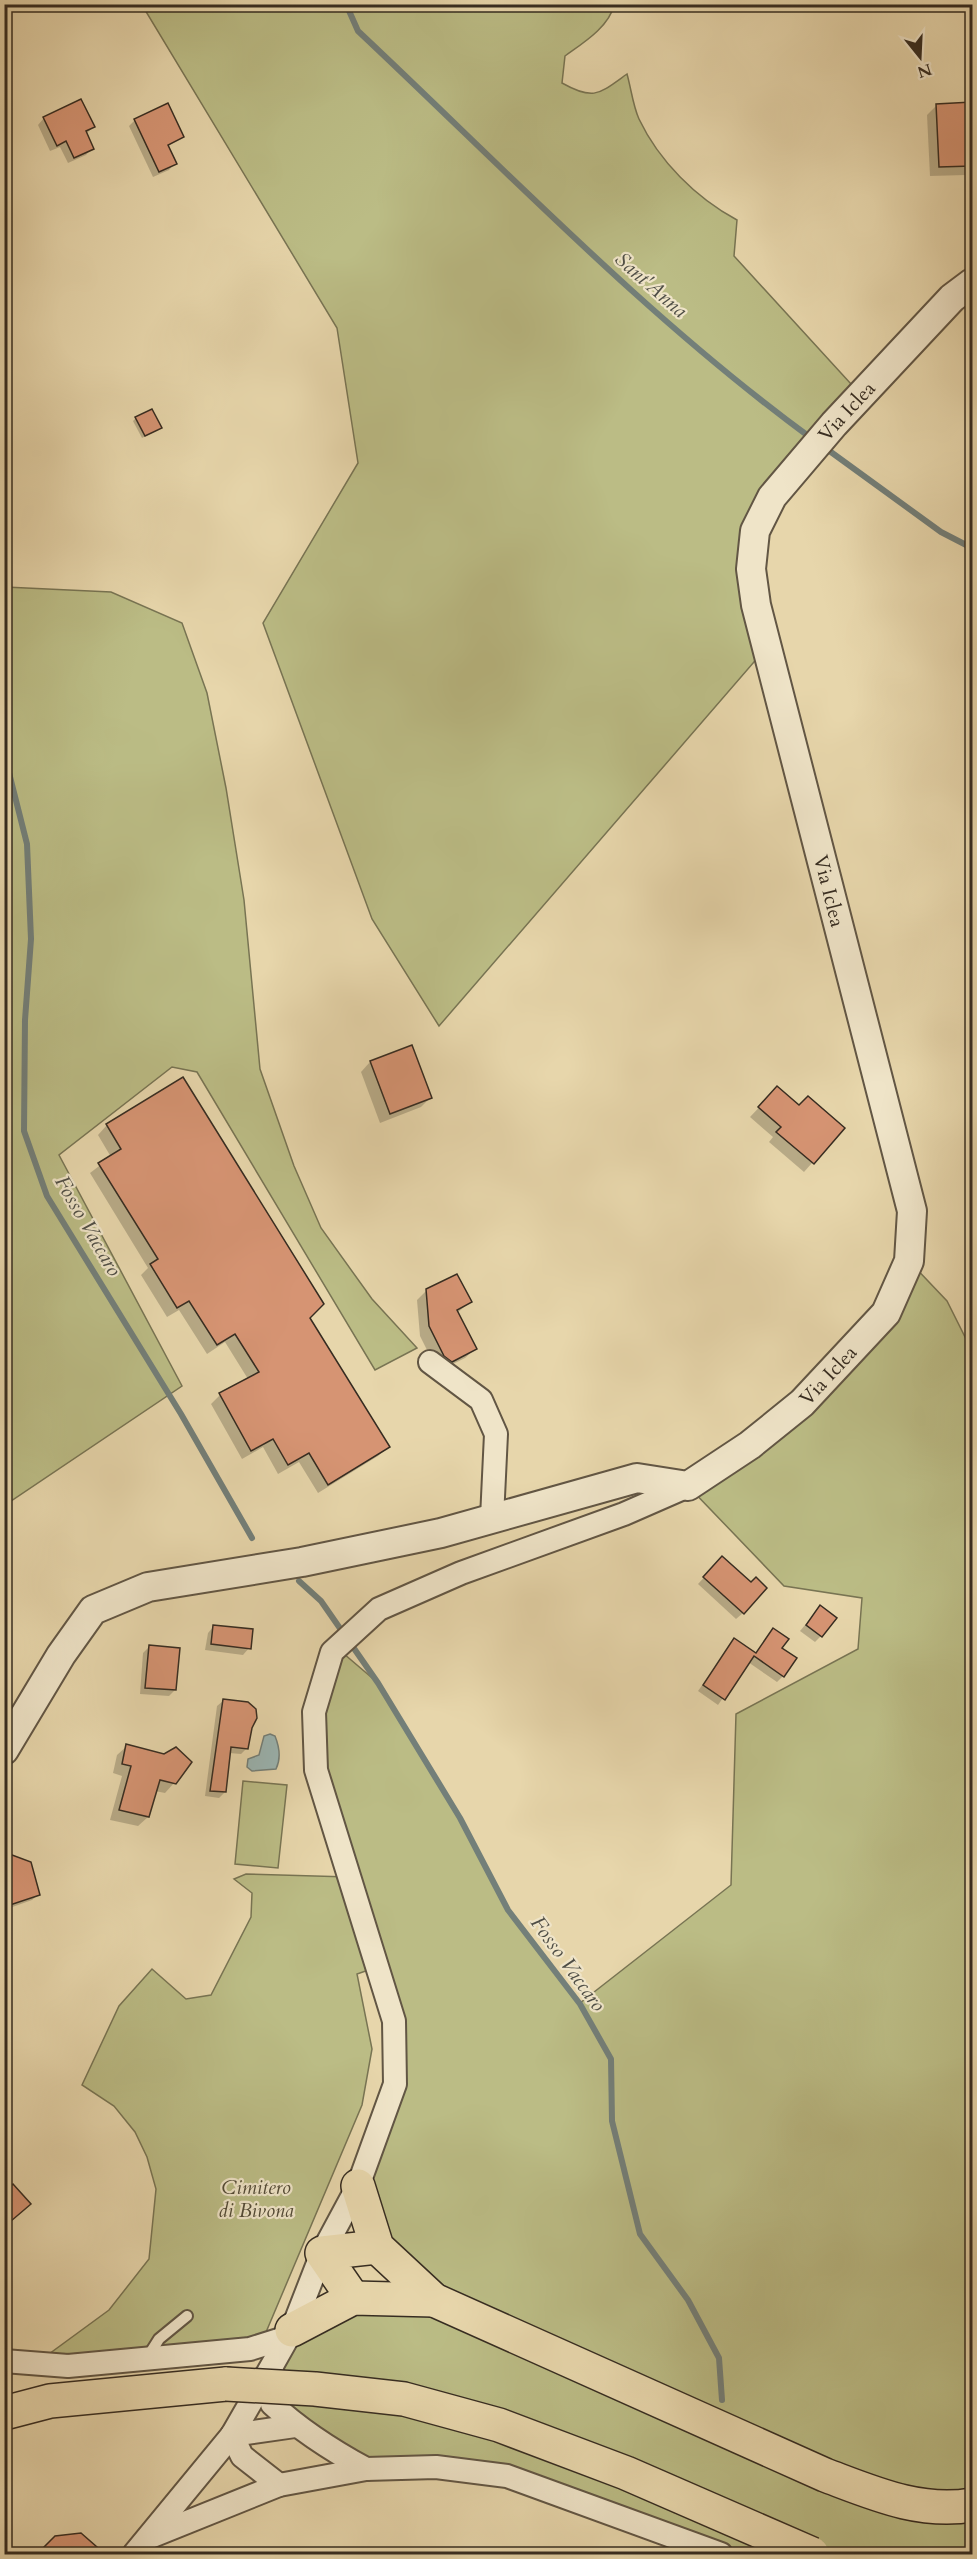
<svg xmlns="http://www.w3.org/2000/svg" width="977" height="2559" viewBox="0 0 977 2559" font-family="Cardo,serif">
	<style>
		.green { fill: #bbbc85; stroke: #787453; stroke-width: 1.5 }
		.water { fill: #9bb6b4; stroke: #737f79; stroke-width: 1.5 }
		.shadow { fill: #0003 }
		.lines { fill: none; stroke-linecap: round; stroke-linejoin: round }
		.stream { stroke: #737f79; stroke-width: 6 }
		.building { fill: #d69473; stroke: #362c21; stroke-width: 1.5 }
		.service-casing { stroke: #625644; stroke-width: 14 }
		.minor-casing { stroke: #625644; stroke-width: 26 }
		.tertiary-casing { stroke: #625644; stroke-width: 32 }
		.primary-casing { stroke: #362c21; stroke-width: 36 }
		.service { stroke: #efe4c8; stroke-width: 10 }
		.minor { stroke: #efe4c8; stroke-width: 22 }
		.tertiary { stroke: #efe4c8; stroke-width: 28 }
		.primary { stroke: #e7d6ab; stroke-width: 33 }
		.primary-bridge-casing { stroke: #362c21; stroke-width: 36; stroke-linecap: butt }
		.primary-bridge { stroke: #e7d6ab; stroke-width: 33 }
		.labels { text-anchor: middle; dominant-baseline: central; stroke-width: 4.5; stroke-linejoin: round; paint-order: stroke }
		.street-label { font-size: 20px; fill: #362c21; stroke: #efe4c8 }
		.park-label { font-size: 20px; font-style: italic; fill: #514935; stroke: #efe4c8 }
		.water-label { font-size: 21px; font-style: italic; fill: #4f4e46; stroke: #efe4c8 }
	</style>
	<rect width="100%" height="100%" fill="#e7d6ab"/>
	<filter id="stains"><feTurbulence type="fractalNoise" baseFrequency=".00333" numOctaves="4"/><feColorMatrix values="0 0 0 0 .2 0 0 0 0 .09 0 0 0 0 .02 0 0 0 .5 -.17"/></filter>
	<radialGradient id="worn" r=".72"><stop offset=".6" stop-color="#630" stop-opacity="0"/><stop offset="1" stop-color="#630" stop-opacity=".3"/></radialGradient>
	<g class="green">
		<path d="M142 5H614C609 27 583 43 565 56L562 83C594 101 599 94 627 74 631 88 633 106 639 119 659 161 696 198 737 220L734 256 862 396 755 531 767 647 439 1026 372 919 263 623 358 463 337 328Z"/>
		<polygon points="5,587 111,592 182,623 207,693 226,788 244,900 260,1069 294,1166 321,1228 372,1299 417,1348 375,1370 197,1072 172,1067 59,1155 182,1386 5,1505"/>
		<polygon points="909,1261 947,1301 972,1351 972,2554 721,2554 507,2476 366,2469 295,2426 274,2362 353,2298 433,2300 377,2247 358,2186 395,2084 377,1967 357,1974 372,2049 362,2105 261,2344 34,2365 109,2310 149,2259 156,2189 147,2157 135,2132 114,2106 82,2085 119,2006 152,1969 186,1999 211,1995 251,1917 252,1893 234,1879 246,1874 349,1877 314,1712 337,1648 378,1683 460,1818 508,1910 580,2003 731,1885 736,1714 858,1649 862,1598 784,1586 688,1486 802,1403"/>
		<polygon points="243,1781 287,1785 278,1868 235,1864"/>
	</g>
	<path class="water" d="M270 1734 275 1736C279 1746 281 1759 276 1769L252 1771 247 1767 248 1759 259 1755 264 1736Z"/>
	<g class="shadow">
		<polygon points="972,104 972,169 966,175 930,176 927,115 937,105"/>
		<polygon points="44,118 93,127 87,133 92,148 86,155 68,163 60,147 50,151 38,125"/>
		<polygon points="135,120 182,137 167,147 175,163 169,170 153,177 129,126"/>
		<polygon points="136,418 158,430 142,438 133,421"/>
		<polygon points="370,1062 430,1098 421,1107 380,1123 361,1072"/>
		<polygon points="771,1095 843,1128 804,1172 769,1142 773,1137 750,1117"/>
		<polygon points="107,1125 308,1318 388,1447 378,1456 318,1493 299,1462 278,1474 263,1447 242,1459 211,1404 220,1395 248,1379 225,1342 207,1354 179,1310 167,1317 141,1275 148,1268 90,1173 111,1157 98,1135"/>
		<polygon points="427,1290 470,1302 457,1313 475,1349 465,1358 441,1370 435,1366 420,1336 417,1300"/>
		<polygon points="722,1558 743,1613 736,1619 698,1584"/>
		<polygon points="820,1607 821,1636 815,1642 800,1631"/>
		<polygon points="214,1626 249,1648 243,1655 205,1650 208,1633"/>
		<polygon points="773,1630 783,1676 777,1682 748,1662 718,1705 698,1691 734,1640 755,1654"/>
		<polygon points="149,1647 175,1690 169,1696 140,1694 143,1653"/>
		<polygon points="223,1701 250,1727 247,1748 241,1754 229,1753 225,1792 219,1798 205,1796 217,1706"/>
		<polygon points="127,1746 164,1755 174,1783 165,1793 155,1791 148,1817 138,1826 110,1820 122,1776 113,1773 117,1755"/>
		<polygon points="4,1855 39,1894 32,1900 4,1910"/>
		<polygon points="55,2537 96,2548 89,2554 39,2554"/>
		<polygon points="357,2547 361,2554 343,2554"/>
	</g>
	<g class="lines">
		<g class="stream">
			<path d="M346 4 358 31C506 170 647 318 811 438"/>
			<polyline points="824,447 941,532 972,548"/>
			<polyline points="4,753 27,844 31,939 25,1020 24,1131 47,1196 181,1414 252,1538"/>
			<polyline points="299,1581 321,1601 378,1683 460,1818 508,1910 580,2004 611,2059 612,2121 640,2234 688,2300 719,2358 722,2400"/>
		</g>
	</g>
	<g class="building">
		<polygon points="81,99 95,127 86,131 94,149 74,158 66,141 57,146 43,117"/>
		<polygon points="972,102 972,166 939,167 936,104"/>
		<polygon points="168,103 184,137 168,145 177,164 159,172 134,119"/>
		<polygon points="152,409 162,428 145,436 135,417"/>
		<polygon points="412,1045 432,1098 390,1114 370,1061"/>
		<polygon points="183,1077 324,1304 310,1318 390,1447 328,1485 309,1453 288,1465 273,1439 251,1451 219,1393 259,1372 235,1334 217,1345 189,1301 177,1308 150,1264 158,1259 98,1163 121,1149 106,1124"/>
		<polygon points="777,1086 799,1105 808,1096 845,1128 814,1164 776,1132 781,1127 758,1107"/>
		<polygon points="457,1274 472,1302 457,1310 477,1349 452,1362 444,1356 429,1326 426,1289"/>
		<polygon points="722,1556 751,1582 756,1577 767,1588 744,1614 703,1577"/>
		<polygon points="820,1605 837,1618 822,1637 806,1625"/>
		<polygon points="213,1625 253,1629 251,1649 211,1644"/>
		<polygon points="773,1628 789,1639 782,1648 797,1658 784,1677 754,1656 725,1700 703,1685 734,1638 756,1653"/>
		<polygon points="149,1645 180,1648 176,1690 145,1688"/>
		<polygon points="223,1699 248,1702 256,1709 257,1718 252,1728 248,1749 231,1747 226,1792 210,1791"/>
		<polygon points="126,1744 164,1754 176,1747 192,1762 176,1784 160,1780 149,1817 119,1810 131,1766 122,1764"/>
		<polygon points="4,1852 31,1862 40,1895 4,1907"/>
		<polygon points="13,2184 31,2204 4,2227 4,2192"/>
		<polygon points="81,2533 105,2554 37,2554 55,2536"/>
	</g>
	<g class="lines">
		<defs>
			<polyline id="service" points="147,2358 159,2339 187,2316"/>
			<g id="minor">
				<polyline points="430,1362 481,1400 496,1434 492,1518"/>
				<polyline points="4,2361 68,2366 250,2349 288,2337"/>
				<path d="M273 2374 272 2404C301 2431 331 2450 366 2469"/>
				<polyline points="232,2435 242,2456 279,2485"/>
				<polyline points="232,2435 295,2426"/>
				<polyline points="150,2537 279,2485 366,2469 436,2467 507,2476 721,2554"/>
				<polyline points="134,2554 232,2435 274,2362 292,2330 322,2253 358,2186 395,2084 394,2021 316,1770 314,1712 332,1652 379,1609 461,1573 624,1514 688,1486"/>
			</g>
			<g id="tertiary">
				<path id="s1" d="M4 1750 61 1655 93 1610 148 1587 302 1562 441 1533 637 1478 688 1486 750 1445 802 1403 886 1313 909 1261 912 1211 756 605 751 569 755 531 772 497 834 424 952 298 972 283"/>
			</g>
			<g id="primary">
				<path d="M358 2186 377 2247 434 2300 825 2475C873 2493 920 2514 972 2505"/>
				<polyline points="353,2298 322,2253 377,2247"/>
				<polyline points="292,2330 353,2298 434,2300"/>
				<polyline points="4,2413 50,2401 226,2384"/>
			</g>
		</defs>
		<use href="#service" class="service-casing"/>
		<use href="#minor" class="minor-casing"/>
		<use href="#tertiary" class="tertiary-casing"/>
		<use href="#primary" class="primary-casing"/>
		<use href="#service" class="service"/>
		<use href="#minor" class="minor"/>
		<use href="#tertiary" class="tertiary"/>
		<use href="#primary" class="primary"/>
		<defs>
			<polyline id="primary-bridge" points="226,2384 315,2389 404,2399 499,2425 626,2473 812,2554"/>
		</defs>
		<use href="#primary-bridge" class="primary-bridge-casing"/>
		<use href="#primary-bridge" class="primary-bridge"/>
	</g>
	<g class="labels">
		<g class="street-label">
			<text stroke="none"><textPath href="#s1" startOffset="2002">Via Iclea</textPath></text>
			<text transform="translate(829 891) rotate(76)">Via Iclea</text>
			<text stroke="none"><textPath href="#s1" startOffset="958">Via Iclea</textPath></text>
		</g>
		<g class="park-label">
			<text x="256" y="2187">Cimitero<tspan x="256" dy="23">di Bivona</tspan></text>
		</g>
		<g class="water-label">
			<text transform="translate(651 285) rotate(41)">Sant'Anna</text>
			<text transform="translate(88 1226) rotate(60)">Fosso Vaccaro</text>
			<text transform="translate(568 1964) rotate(54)">Fosso Vaccaro</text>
		</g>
	</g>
	<rect width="977" height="2559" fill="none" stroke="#e7d6ab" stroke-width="24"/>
	<rect x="6" y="6" width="965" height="2547" fill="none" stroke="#362c21" stroke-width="3"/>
	<rect x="12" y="12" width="953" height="2535" fill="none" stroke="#362c21" stroke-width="1.5"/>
	<g transform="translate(920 57) rotate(162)" stroke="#efe4c8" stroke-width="4.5" paint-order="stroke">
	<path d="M0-4.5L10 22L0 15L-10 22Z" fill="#362c21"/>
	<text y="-9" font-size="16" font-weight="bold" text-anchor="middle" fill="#362c21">N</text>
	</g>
	<rect width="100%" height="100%" filter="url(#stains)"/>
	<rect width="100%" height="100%" fill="url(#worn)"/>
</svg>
